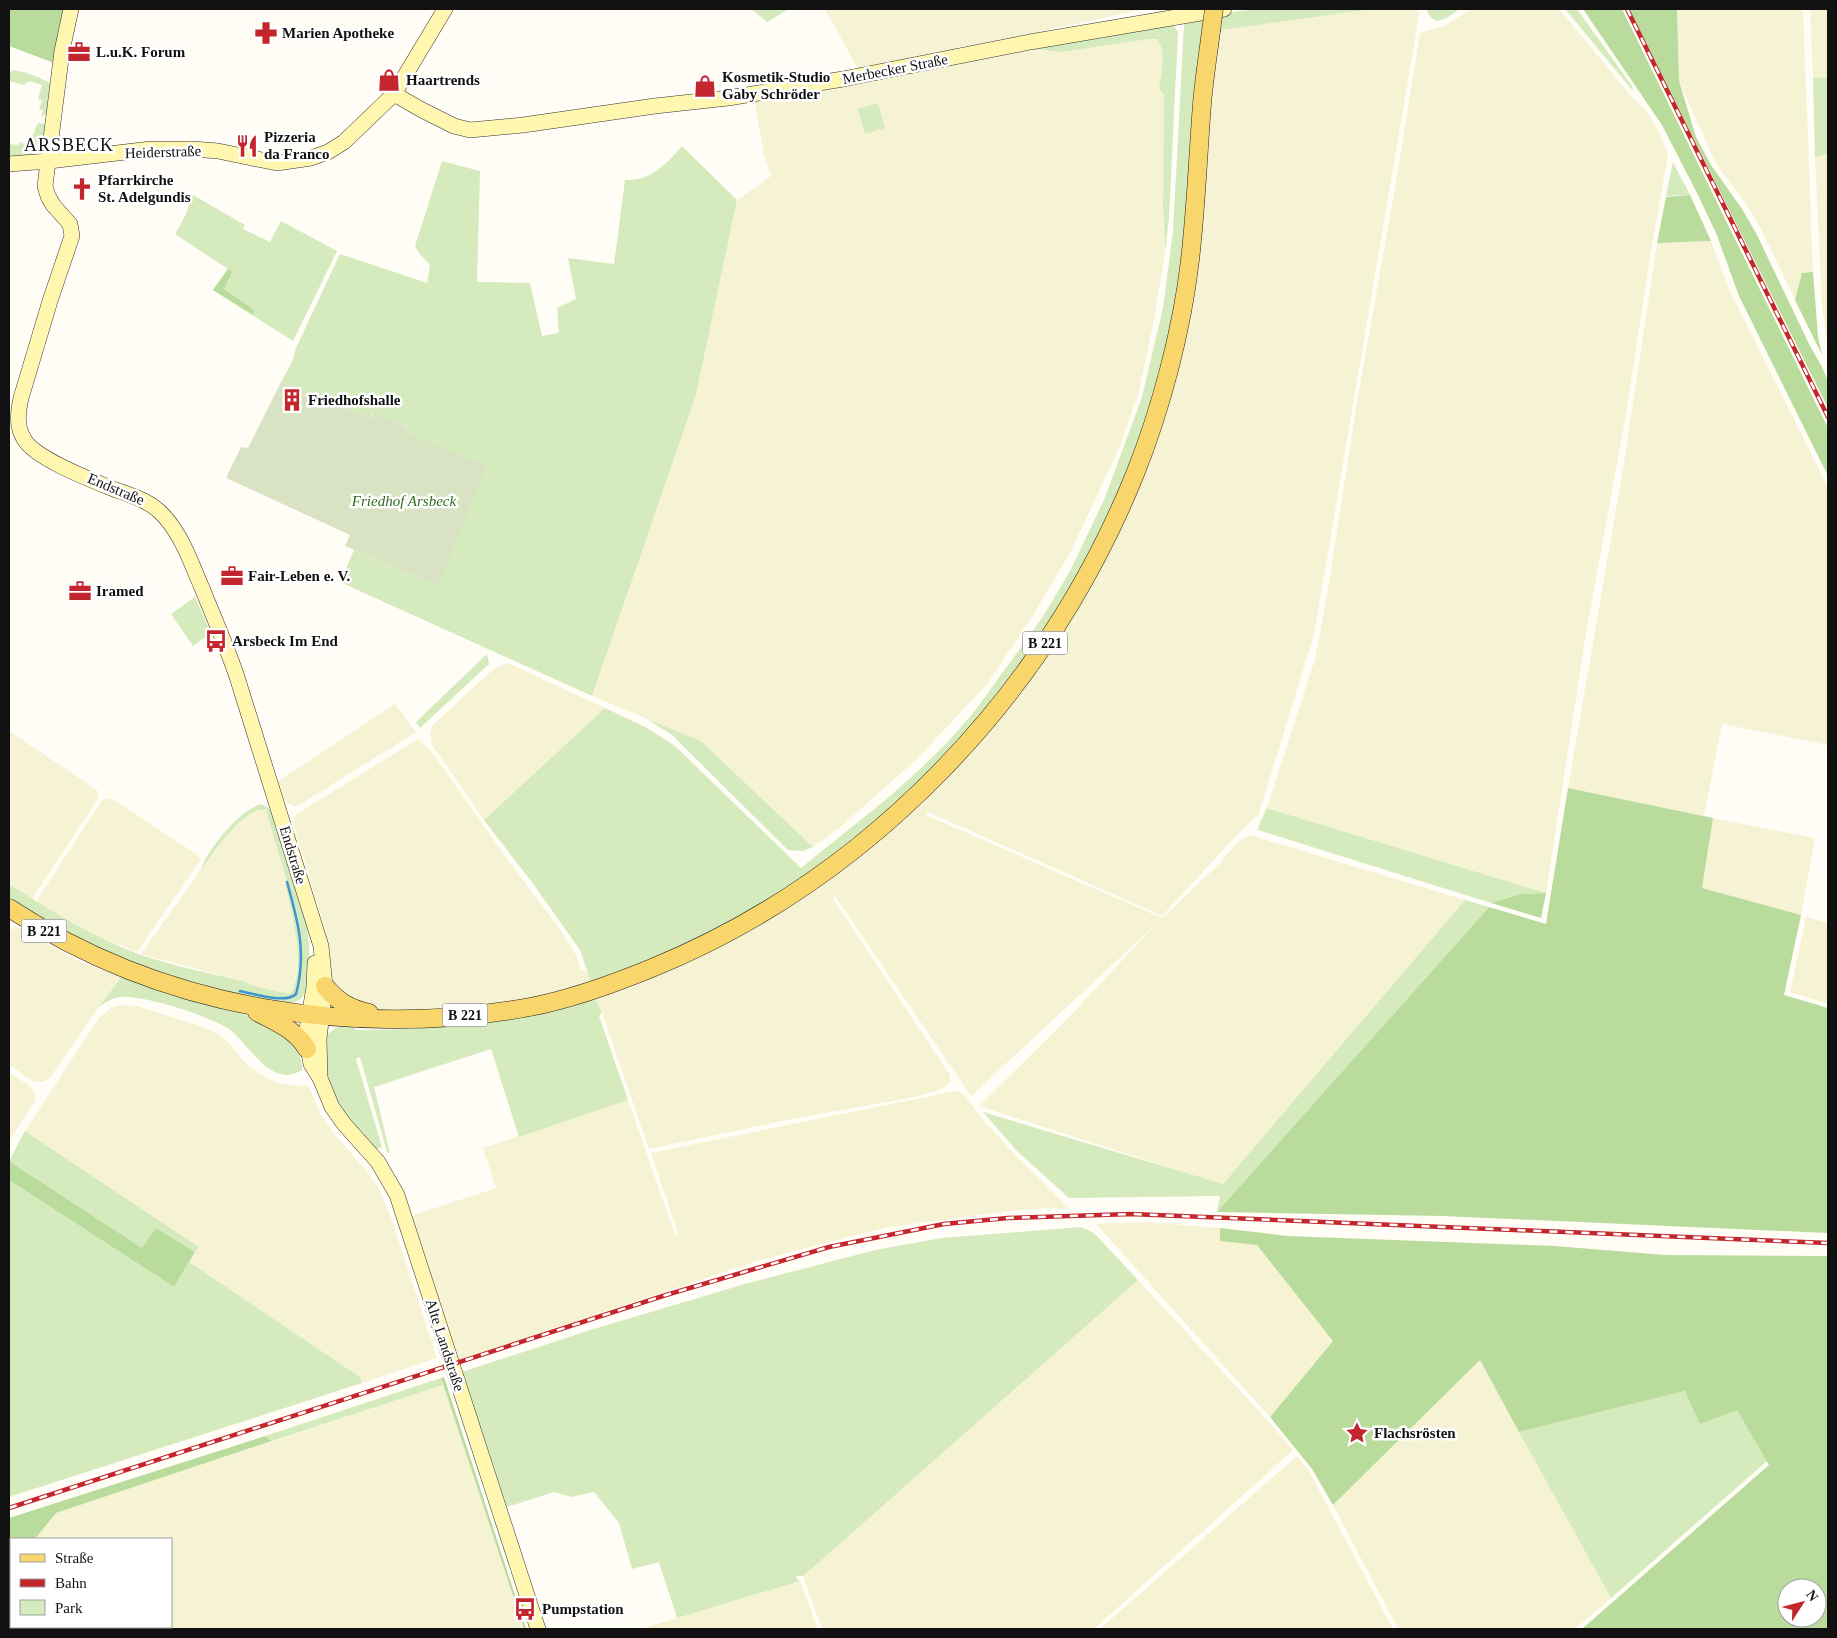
<svg xmlns="http://www.w3.org/2000/svg" width="1837" height="1638" viewBox="0 0 1837 1638" font-family="Georgia,serif">
	<style>
		.farmland { fill: #f6f3d4 }
		.green { fill: #d5ebbd }
		.forest { fill: #b9dc9c; fill-rule: evenodd }
		.cemetery { fill: #d9e3c4 }
		.lines { fill: none; stroke-linecap: round; stroke-linejoin: round }
		.stream { stroke: #3f96cf; stroke-width: 2.5 }
		.secondary-casing { stroke: #333; stroke-width: 16 }
		.primary-casing { stroke: #222; stroke-width: 19 }
		.secondary { stroke: #fff6b0; stroke-width: 15 }
		.primary { stroke: #f9d66b; stroke-width: 18 }
		.rail-casing { stroke: #c4262e; stroke-width: 4.5 }
		.rail { stroke: #fff; stroke-width: 2.5; stroke-dasharray: 8; stroke-linecap: butt }
		.primary-bridge-casing { stroke: #222; stroke-width: 19; stroke-linecap: butt }
		.primary-bridge { stroke: #f9d66b; stroke-width: 18 }
		.labels { text-anchor: middle; dominant-baseline: central; stroke-width: 5; stroke-linejoin: round; paint-order: stroke }
		.shield { fill: #fff; stroke: #585858; stroke-width: 1 }
		.shield-label { font-size: 14px; font-weight: bold; fill: #111 }
		.poi-label { font-size: 15px; font-weight: bold; fill: #111; stroke: #fff; text-anchor: start }
		.street-label { font-size: 15px; fill: #111; stroke: #fff }
		.park-label { font-size: 15px; font-style: italic; fill: #2f6b1f; stroke: #fff }
		.quarter-label { font-size: 18px; letter-spacing: 1px; fill: #111; stroke: #fff }
	</style>
	<rect width="100%" height="100%" fill="#fffdf5"/>
	<g class="farmland">
		<polygon points="825,9 1144,9 859,71"/>
		<polygon points="1373,9 1418,9 1419,15 1314,635 1258,816 1250,822 1233,839 1162,916 928,812 926,815 1162,918 1216,867 1241,839 1250,835 1465,900 1223,1185 979,1106 1070,1016 1155,925 971,1096 835,896 833,899 950,1075 950,1082 945,1087 937,1091 909,1098 787,1120 649,1149 602,1013 595,998 630,988 725,944 824,883 936,790 966,758 1019,696 1045,662 1065,628 1122,517 1214,74 1221,30"/>
		<polygon points="1470,9 1559,9 1632,97 1648,113 1661,136 1668,155 1652,245 1625,420 1586,633 1546,893 1267,808 1315,659 1328,589 1357,402 1394,194 1420,33 1447,25"/>
		<polygon points="1677,9 1803,9 1813,272 1802,273 1795,300 1762,231 1746,204 1715,162 1679,81"/>
		<polygon points="1810,9 1828,9 1828,77 1813,78"/>
		<polygon points="1149,39 1157,39 1160,42 1163,61 1159,89 1164,95 1163,226 1165,253 1154,320 1139,391 1121,444 1071,551 1035,612 987,684 917,759 838,829 813,847 701,741 592,696 696,395 737,200 771,176 764,155 754,98 1033,48"/>
		<polygon points="1828,154 1828,347 1822,308 1815,157"/>
		<polygon points="1711,241 1728,287 1828,487 1828,745 1722,724 1704,816 1568,788 1623,469 1657,243"/>
		<polygon points="508,663 605,708 484,820 432,745 430,733 433,725 474,687 495,668"/>
		<polygon points="395,704 416,732 296,807 289,804 282,799 277,782"/>
		<polygon points="9,731 97,790 99,797 32,899 9,884"/>
		<polygon points="418,739 432,752 507,859 561,931 576,955 581,971 586,970 592,985 534,1000 472,1008 406,1011 382,1010 347,1002 332,980 325,928 293,823 297,814"/>
		<polygon points="111,798 196,854 201,859 137,952 95,935 36,902 102,800"/>
		<polygon points="262,809 266,810 287,882 285,884 295,922 297,952 295,988 291,994 258,987 242,981 141,954 200,871 230,832 250,813"/>
		<polygon points="1713,818 1815,838 1801,915 1702,888"/>
		<polygon points="1806,917 1828,923 1828,1004 1790,992"/>
		<polygon points="15,926 85,964 122,976 99,1007 49,1079 43,1082 35,1082 9,1065 9,929 11,930"/>
		<polygon points="122,1005 137,1006 206,1028 216,1033 226,1040 247,1065 266,1078 278,1083 309,1087 321,1115 335,1135 365,1169 377,1185 392,1220 437,1358 362,1383 360,1377 189,1262 199,1247 25,1131 99,1018 111,1008"/>
		<polygon points="9,1072 31,1087 35,1093 35,1101 9,1141"/>
		<polygon points="955,1091 960,1092 965,1096 980,1116 1014,1154 1069,1208 1043,1208 1010,1211 889,1227 852,1236 757,1261 456,1361 411,1216 496,1188 483,1148 628,1100 675,1235 678,1234 651,1153"/>
		<polygon points="1147,1222 1220,1228 1221,1241 1257,1244 1333,1341 1270,1417 1096,1224"/>
		<polygon points="1138,1280 1269,1422 1293,1450 1094,1629 822,1629 803,1576"/>
		<polygon points="1480,1360 1611,1598 1575,1629 1398,1629 1333,1505"/>
		<polygon points="443,1385 524,1629 14,1629 9,1626 9,1572 11,1569 11,1627 171,1627 171,1539 35,1539 56,1513"/>
		<polygon points="1297,1456 1309,1471 1393,1629 1100,1629"/>
		<polygon points="800,1581 818,1629 640,1629 677,1618"/>
	</g>
	<g class="green">
		<polygon points="751,9 789,9 767,22"/>
		<polygon points="1259,9 1373,9 1221,30 1222,13"/>
		<path d="M1427 9H1460L1445 19 1437 21C1431 18 1428 16 1427 9Z"/>
		<polygon points="1565,9 1577,9 1632,86 1633,91"/>
		<polygon points="1193,17 1204,18 1195,135 1175,323 1142,446 1074,594 935,774 763,909 592,985 580,950 534,885 484,820 605,708 647,728 675,746 801,868 889,797 920,769 947,743 974,712 1042,618 1070,571 1104,500 1142,397 1163,308 1173,232 1184,25"/>
		<path d="M1166 22 1174 26 1178 32 1169 218 1165 253 1163 204 1164 95 1159 89C1161 74 1167 52 1157 39H1149L1060 52 1033 48Z"/>
		<path d="M13 70C28 72 39 77 52 84L48 113 41 117 43 110H39L42 100 38 99 42 85 29 81 24 85 9 81V73Z"/>
		<polygon points="1828,77 1828,154 1815,157 1813,78"/>
		<polygon points="878,103 885,128 865,134 858,109"/>
		<path d="M38 123 46 124C45 130 46 140 43 145 38 157 19 157 9 155V144L18 145 20 142 26 145 29 139H31Z"/>
		<path d="M682 146 737 200 696 395 592 696 340 582 354 550 438 586 406 433 408 428 373 413 371 418 281 382 292 362 296 348 340 254 427 283 430 265 419 253 415 246 442 161 480 171 477 282 530 283 542 336 559 333 557 308 576 299 568 258 614 264 625 180C652 181 666 164 682 146Z"/>
		<polygon points="1673,162 1690,195 1666,196"/>
		<polygon points="193,195 245,225 243,229 270,242 281,221 337,251 293,341 213,290 228,269 175,234 185,216"/>
		<polygon points="195,597 211,633 193,646 171,614"/>
		<polygon points="487,654 489,664 420,728 416,722"/>
		<polygon points="647,719 701,741 813,847 803,851 788,850 672,735"/>
		<path d="M261 804 273 810C290 863 314 918 309 974 308 982 308 990 303 996 300 1001 295 1002 290 1003L239 995 129 966 9 902V884C51 911 95 938 141 955 174 966 209 973 242 981L258 987 290 994C307 971 292 910 285 884L287 882 266 810C246 804 211 856 200 871 208 849 238 811 261 804Z"/>
		<polygon points="1267,808 1546,893 1521,894 1491,903 1258,830 1260,822"/>
		<polygon points="1465,900 1489,907 1217,1212 1220,1196 1069,1198 1016,1150 983,1112 1223,1184"/>
		<path d="M122 976 199 1004 235 1010 287 1032 286 1039C294 1048 304 1057 302 1070 270 1090 249 1043 229 1029 209 1016 138 992 115 998 110 999 104 1004 99 1007Z"/>
		<path d="M595 998 602 1013 599 1016 628 1100 519 1137 491 1049 374 1087 390 1153 387 1152 360 1057 356 1059 382 1147 376 1149C356 1127 332 1102 327 1071 325 1059 326 1047 326 1036 334 1028 347 1021 356 1030L412 1029 486 1022Z"/>
		<polygon points="25,1131 199,1247 195,1252 156,1228 142,1248 9,1161"/>
		<polygon points="9,1180 174,1287 189,1262 360,1377 362,1383 9,1497"/>
		<polygon points="1081,1227 1094,1233 1138,1280 817,1564 803,1576 796,1576 797,1579 800,1581 677,1618 659,1562 632,1569 619,1523 594,1492 571,1497 554,1492 504,1508 459,1373 587,1331 745,1284 875,1250 942,1238"/>
		<polygon points="441,1378 443,1385 272,1441 265,1436"/>
		<polygon points="1685,1391 1737,1409 1767,1461 1611,1598 1519,1432"/>
	</g>
	<g class="forest">
		<polygon points="9,9 64,9 58,31 54,63 9,46"/>
		<polygon points="1583,9 1622,9 1828,428 1828,476 1739,296 1716,233 1697,193 1662,125"/>
		<polygon points="1629,9 1677,9 1679,81 1696,137 1711,165 1742,209 1756,233 1810,346 1822,367 1828,381 1828,408"/>
		<polygon points="1690,195 1711,241 1657,243 1666,197"/>
		<polygon points="228,269 232,272 224,289 254,310 253,315 213,290"/>
		<polygon points="1813,272 1818,337 1822,355 1795,300 1802,273"/>
		<polygon points="1568,788 1713,818 1702,888 1801,915 1784,995 1828,1008 1828,1233 1443,1216 1217,1212 1489,907 1546,924"/>
		<polygon points="1546,893 1541,918 1491,903 1521,894"/>
		<polygon points="9,1161 142,1248 156,1228 195,1252 174,1287 9,1180"/>
		<path d="M1220 1228 1288 1236 1555 1246 1665 1255 1828 1256V1629H1582L1769 1465 1737 1410 1700 1424 1685 1391 1519 1432 1480 1360 1333 1505 1312 1469 1270 1417 1333 1341 1257 1245 1220 1241ZM1787 1588H1817V1618H1787Z"/>
		<polygon points="444,1377 526,1629 524,1629 441,1378"/>
		<polygon points="265,1436 272,1441 56,1513 35,1539 11,1539 11,1569 9,1572 9,1518"/>
	</g>
	<polygon class="cemetery" points="281,382 371,418 374,413 408,428 406,433 487,466 438,586 345,546 350,535 226,478 241,447 248,448"/>
	<g class="lines">
		<path class="stream" d="M240 991C254 994 286 1004 296 994 307 954 298 921 287 882"/>
		<defs>
			<g id="secondary">
				<path d="M71 9 62 51 45 186 48 196 53 205 70 224 72 236 50 301 21 398C18 412 16 426 24 439 35 459 94 481 116 490 133 496 150 501 163 515 182 535 191 563 202 588 214 618 227 647 237 677L321 946 325 986 319 1039 320 1078"/>
				<polyline points="394,94 422,110 454,126 470,130 523,125 655,106 728,98 843,79 1030,42 1224,9"/>
				<polyline points="9,164 49,161 151,149 193,149 218,151 277,163 311,158 328,152 344,142 394,94 445,9"/>
				<polyline points="315,963 314,987 306,1035 311,1064 320,1078 332,1107 344,1124 378,1162 397,1195 538,1629"/>
			</g>
			<g id="primary">
				<path d="M9 908C87 959 172 992 264 1008 351 1023 442 1023 530 1007 572 999 613 984 652 968 872 878 1047 692 1135 474 1161 409 1182 330 1190 260 1196 209 1198 156 1202 104 1204 80 1208 55 1211 31"/>
				<path d="M325 986C338 1002 349 1008 369 1013"/>
				<path d="M257 1012C277 1023 295 1029 307 1049"/>
			</g>
		</defs>
		<use href="#secondary" class="secondary-casing"/>
		<use href="#primary" class="primary-casing"/>
		<use href="#secondary" class="secondary"/>
		<use href="#primary" class="primary"/>
		<defs>
			<g id="rail">
				<polyline points="1627,9 1828,417"/>
				<polyline points="9,1508 666,1295 829,1247 944,1224 1008,1218 1131,1214 1828,1243"/>
			</g>
		</defs>
		<use href="#rail" class="rail-casing"/>
		<use href="#rail" class="rail"/>
		<defs>
			<polyline id="primary-bridge" points="1211,31 1214,9"/>
		</defs>
		<use href="#primary-bridge" class="primary-bridge-casing"/>
		<use href="#primary-bridge" class="primary-bridge"/>
	</g>
	<defs>
		<symbol id="pharmacy-bare" viewBox="-9 -9 18 18"><path d="M-2-6h4v4h4v4h-4v4h-4v-4h-4v-4h4Z" fill="#c4262e" stroke="#fff" stroke-width="2.5" paint-order="stroke"/></symbol>
		<symbol id="office-bare" viewBox="-9 -9 18 18"><path d="M-6-3h4V-5.5h4V-3h4V5H-6ZM-1-4.5V-3h2v-1.5ZM-6 0V1H6V0Z" fill="#c4262e" stroke="#fff" stroke-width="2.5" paint-order="stroke"/></symbol>
		<symbol id="shop-bare" viewBox="-9 -9 18 18"><path d="M-5-2.5h2.3a2.7 3.5 0 0 1 5.4 0H5L5.5 6h-11ZM-1.5-2.5h3a1.5 2.3 0 0 0-3 0Z" fill="#c4262e" stroke="#fff" stroke-width="2.5" paint-order="stroke"/></symbol>
		<symbol id="restaurant-bare" viewBox="-9 -9 18 18"><path d="M-5-6h1v4h1v-4h1v4h1v-4h1v5L-1.5 .5V6h-2V.5L-5-1ZM5-6V6H3V1.5H1.5Q1.5-4 5-6Z" fill="#c4262e" stroke="#fff" stroke-width="2.5" paint-order="stroke"/></symbol>
		<symbol id="church-bare" viewBox="-9 -9 18 18"><path d="M-1.2-6h2.4v3.5h3.3v2.4h-3.3V6h-2.4V-.1h-3.3v-2.4h3.3Z" fill="#c4262e" stroke="#fff" stroke-width="2.5" paint-order="stroke"/></symbol>
		<symbol id="building-bare" viewBox="-9 -9 18 18"><path d="M-4-6H4V6H1V3H-1V6H-4ZM-2.5-4.3h1.7v1.8h-1.7ZM.8-4.3h1.7v1.8H.8ZM-2.5-1h1.7V.8h-1.7ZM.8-1h1.7V.8H.8Z" fill="#c4262e" stroke="#fff" stroke-width="2.5" paint-order="stroke"/></symbol>
		<symbol id="bus-bare" viewBox="-9 -9 18 18"><path d="M-5-6H5V4H4V6H2V4H-2V6H-4V4H-5ZM-3.5-4V0h7V-4ZM-3.5 1.2v1.5H-2V1.2ZM2 1.2v1.5H3.5V1.2Z" fill="#c4262e" stroke="#fff" stroke-width="2.5" paint-order="stroke"/></symbol>
		<symbol id="sight-bare" viewBox="-9 -9 18 18"><path d="M0-6L1.8-2.2L6-1.7L2.9 1.2L3.7 5.4L0 3.3L-3.7 5.4L-2.9 1.2L-6-1.7L-1.8-2.2Z" fill="#c4262e" stroke="#fff" stroke-width="2.5" paint-order="stroke"/></symbol>
	</defs>
	<g fill-rule="evenodd">
		<use href="#pharmacy-bare" x="250" y="17" width="32" height="32"/>
		<use href="#office-bare" x="63" y="36" width="32" height="32"/>
		<use href="#shop-bare" x="373" y="64" width="32" height="32"/>
		<use href="#shop-bare" x="689" y="70" width="32" height="32"/>
		<use href="#restaurant-bare" x="231" y="130" width="32" height="32"/>
		<use href="#church-bare" x="66" y="173" width="32" height="32"/>
		<use href="#building-bare" x="276" y="384" width="32" height="32"/>
		<use href="#office-bare" x="216" y="560" width="32" height="32"/>
		<use href="#office-bare" x="64" y="575" width="32" height="32"/>
		<use href="#bus-bare" x="200" y="625" width="32" height="32"/>
		<use href="#sight-bare" x="1341" y="1417" width="32" height="32"/>
		<use href="#bus-bare" x="509" y="1593" width="32" height="32"/>
	</g>
	<g class="labels">
		<g class="shield">
			<rect x="1022.5" y="631.5" width="45" height="23" rx="4"/>
			<rect x="21.5" y="919.5" width="45" height="23" rx="4"/>
			<rect x="442.5" y="1003.5" width="45" height="23" rx="4"/>
		</g>
		<g class="shield-label">
			<text x="1045" y="643">B 221</text>
			<text x="44" y="931">B 221</text>
			<text x="465" y="1015">B 221</text>
		</g>
		<g class="poi-label">
			<text x="282" y="33">Marien Apotheke</text>
			<text x="96" y="52">L.u.K. Forum</text>
			<text x="722" y="77">Kosmetik-Studio<tspan x="722" dy="17">Gaby Schröder</tspan></text>
			<text x="406" y="80">Haartrends</text>
			<text x="264" y="137">Pizzeria<tspan x="264" dy="17">da Franco</tspan></text>
			<text x="98" y="180">Pfarrkirche<tspan x="98" dy="17">St. Adelgundis</tspan></text>
			<text x="308" y="400">Friedhofshalle</text>
			<text x="248" y="576">Fair-Leben e. V.</text>
			<text x="96" y="591">Iramed</text>
			<text x="232" y="641">Arsbeck Im End</text>
			<text x="1374" y="1433">Flachsrösten</text>
			<text x="542" y="1609">Pumpstation</text>
		</g>
		<g class="street-label">
			<text transform="translate(895 69) rotate(-11)">Merbecker Straße</text>
			<text transform="translate(163 152) rotate(-2)">Heiderstraße</text>
			<text transform="translate(116 489) rotate(23)">Endstraße</text>
			<text transform="translate(293 855) rotate(73)">Endstraße</text>
			<text transform="translate(445 1345) rotate(72)">Alte Landstraße</text>
		</g>
		<g class="park-label">
			<text x="404" y="501">Friedhof Arsbeck</text>
		</g>
		<g class="quarter-label">
			<text x="69" y="145">ARSBECK</text>
		</g>
	</g>
	<rect width="1837" height="1638" fill="none" stroke="#111111" stroke-width="20"/>
	<rect x="10" y="1538" width="162" height="90" fill="#ffffff" stroke="#a0a0a0"/>
	<rect x="20" y="1554" width="25" height="8" fill="#f9d66b" stroke="#a0a0a0"/>
	<text x="55" y="1563" font-size="15" fill="#111111">Straße</text>
	<rect x="20" y="1579" width="25" height="8" fill="#c4262e" stroke="#a0a0a0"/>
	<text x="55" y="1588" font-size="15" fill="#111111">Bahn</text>
	<rect x="20" y="1600" width="25" height="15" fill="#d5ebbd" stroke="#a0a0a0"/>
	<text x="55" y="1613" font-size="15" fill="#111111">Park</text>
	<g transform="translate(1802 1603) rotate(54)"><circle r="24" fill="#ffffff" stroke="#a0a0a0"/>
	<path d="M0-4L9 19L0 12L-9 19Z" fill="#c4262e"/>
	<text y="-8" font-size="14" font-weight="bold" text-anchor="middle" fill="#111111">N</text>
	</g>
</svg>
